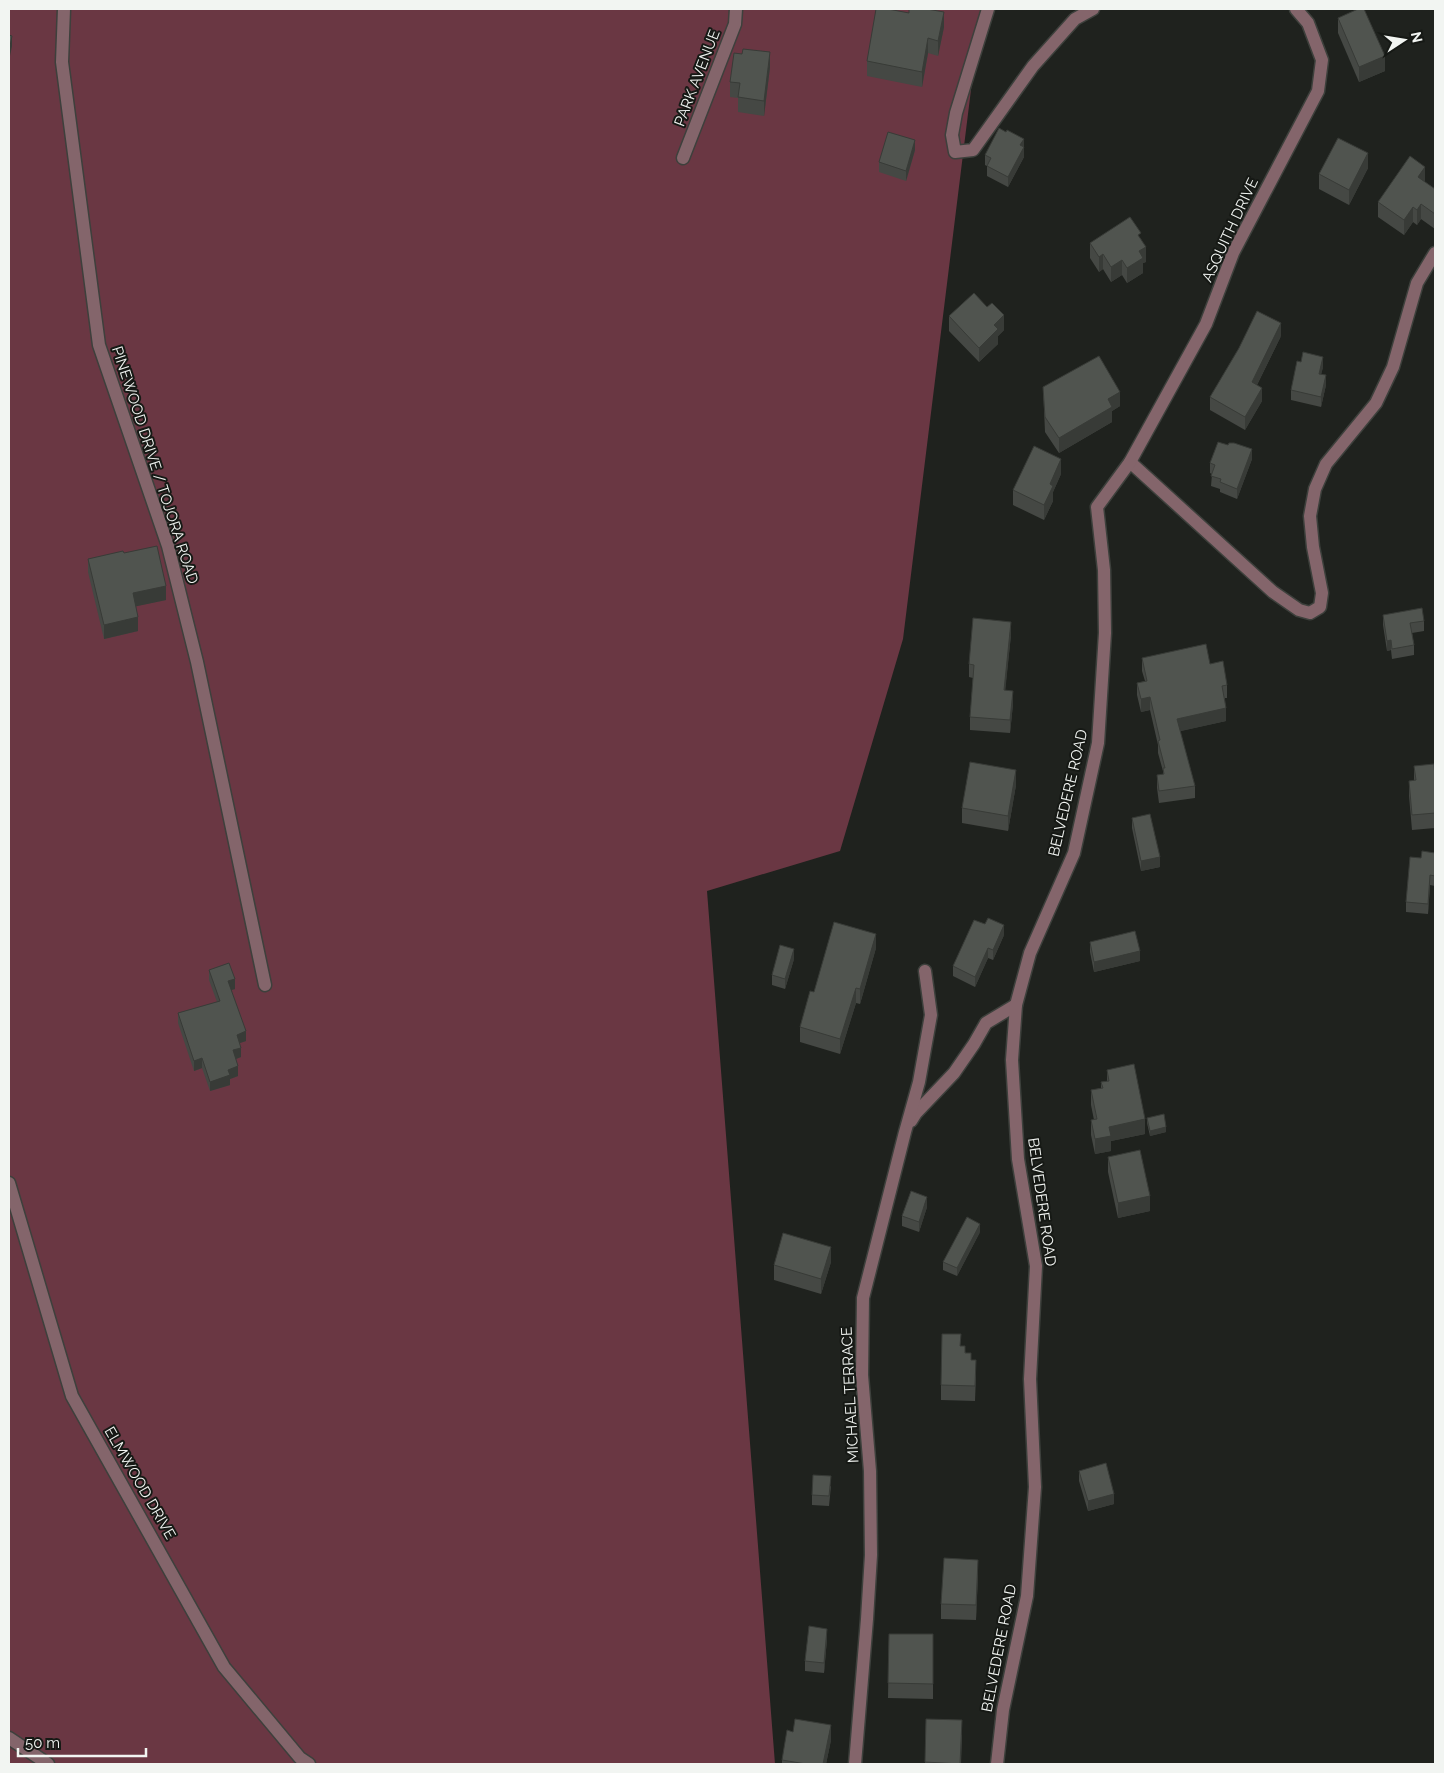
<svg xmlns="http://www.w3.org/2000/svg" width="1444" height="1773" viewBox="0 0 1444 1773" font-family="Raleway,sans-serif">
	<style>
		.green { fill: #6a3743 }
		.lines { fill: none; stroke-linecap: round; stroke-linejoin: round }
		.minor-casing { stroke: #3d403c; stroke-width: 15 }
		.minor { stroke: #84656b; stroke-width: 12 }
		.wall { fill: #454844 }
		.shaded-wall { fill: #383b37 }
		.building { fill: #50544f; stroke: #383b37 }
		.labels { text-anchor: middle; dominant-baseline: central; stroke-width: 4; stroke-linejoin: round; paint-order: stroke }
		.street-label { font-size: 15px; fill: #f2f5f2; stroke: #161915 }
	</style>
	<rect width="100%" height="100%" fill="#1f221e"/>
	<polygon class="green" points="9,9 981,9 903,639 840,851 707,891 775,1764 9,1764"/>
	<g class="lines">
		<defs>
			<g id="minor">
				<polyline points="64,9 62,62 99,345 168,546 197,662 265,985"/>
				<polyline points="988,9 956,113 952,135 955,152 973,150 1033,66 1075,19 1093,9"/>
				<polyline points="683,158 735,24 736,9"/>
				<polyline points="1130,462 1273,592 1299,610 1310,613 1320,607 1322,593 1313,547 1310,516 1315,489 1326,464 1376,403 1393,367 1417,283 1435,253"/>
				<polyline points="911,1121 916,1113 954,1073 974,1044 986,1023 1016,1005"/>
				<polyline points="9,1183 72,1396 224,1667 300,1758 309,1764"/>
				<polyline points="9,1738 48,1764"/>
				<polyline points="855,1764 867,1619 871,1555 870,1471 862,1375 863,1298 905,1132 919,1082 931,1015 925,971"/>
				<polyline points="997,1764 1003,1710 1027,1596 1035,1487 1030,1379 1036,1266 1018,1159 1012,1060 1016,1005 1030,953 1074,853 1098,743 1105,633 1104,570 1097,507 1130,462 1206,324 1233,253 1318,91 1322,60 1308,23 1296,9"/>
			</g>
		</defs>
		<use href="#minor" class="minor-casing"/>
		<use href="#minor" class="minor"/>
	</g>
	<g class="wall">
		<polygon points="1338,18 1385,71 1359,82 1338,33"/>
		<polygon points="944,27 938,56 928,53 922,87 867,76 867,61"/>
		<polygon points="770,67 764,116 738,112 738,98 730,97 730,82"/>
		<polygon points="1024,147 1024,157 1008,187 987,176 987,166 985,165 985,155"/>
		<polygon points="915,150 906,181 879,172 879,162"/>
		<polygon points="1368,168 1349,205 1319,189 1319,174"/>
		<polygon points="1425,182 1435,189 1435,229 1421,219 1417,225 1413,222 1404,235 1378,217 1378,202"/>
		<polygon points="1141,239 1146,262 1143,263 1143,273 1127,283 1122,275 1111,282 1103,269 1099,272 1090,258 1090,243"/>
		<polygon points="949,316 1004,330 998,336 998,344 979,362 949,331"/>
		<polygon points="1281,336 1257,385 1262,401 1245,430 1210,410 1210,397"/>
		<polygon points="1323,367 1321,374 1326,385 1321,407 1291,400 1291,390"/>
		<polygon points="1043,387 1120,406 1112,411 1112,422 1059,453 1045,432"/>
		<polygon points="1252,459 1237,499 1220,492 1220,489 1211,486 1212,474 1210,473 1210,463"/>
		<polygon points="1061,474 1053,492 1053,501 1044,520 1013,505 1013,490"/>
		<polygon points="124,553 166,600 136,606 138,631 104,639 88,572 88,559"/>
		<polygon points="1383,615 1424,621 1424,631 1412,633 1414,645 1414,655 1392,659 1391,650 1387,651 1383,625"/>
		<polygon points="1011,635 1005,690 1013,704 1010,733 970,730 970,717 973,678 969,677 969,664"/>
		<polygon points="1142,658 1210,664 1227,685 1227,698 1225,698 1226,721 1180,731 1195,786 1195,798 1159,803 1157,788 1157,775 1163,775 1163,771 1158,753 1158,745 1150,710 1141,712 1137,695 1137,683 1145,681 1142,671"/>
		<polygon points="1414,766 1435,778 1435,828 1412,830 1409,796 1409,781 1414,781"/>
		<polygon points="1016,785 1008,831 962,823 962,808"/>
		<polygon points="1132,818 1160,867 1141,871 1132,828"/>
		<polygon points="1435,853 1435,886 1430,885 1428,914 1406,912 1406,902 1421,858"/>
		<polygon points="1004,935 993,960 988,958 975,987 953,976 953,966"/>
		<polygon points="1090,942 1140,961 1094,972 1090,952"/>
		<polygon points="876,948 860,1004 856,1003 840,1054 800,1042 800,1027 814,992"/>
		<polygon points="794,959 785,989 772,985 772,975"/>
		<polygon points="209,970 235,989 231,990 246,1041 239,1043 241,1057 236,1059 238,1076 230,1079 230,1085 210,1091 202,1068 194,1071 178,1023 178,1013 217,1002 209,980"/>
		<polygon points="1107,1070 1145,1134 1111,1141 1111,1151 1095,1154 1091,1135 1091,1120 1094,1120 1091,1105 1091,1090 1101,1088 1101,1082 1107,1081"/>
		<polygon points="1147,1118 1166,1132 1150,1136 1147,1123"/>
		<polygon points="1108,1157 1150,1211 1118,1218 1108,1172"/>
		<polygon points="927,1207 919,1232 902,1226 902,1216"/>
		<polygon points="980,1232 957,1276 943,1270 943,1262"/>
		<polygon points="831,1262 821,1294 774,1280 774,1265"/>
		<polygon points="961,1346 971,1360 976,1375 975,1401 941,1400 941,1385"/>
		<polygon points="1079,1471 1114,1504 1088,1511 1079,1481"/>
		<polygon points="831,1486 829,1506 812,1505 812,1495"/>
		<polygon points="978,1574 976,1620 941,1619 941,1604"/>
		<polygon points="889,1634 933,1634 933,1699 888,1698"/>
		<polygon points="827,1639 824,1673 805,1671 805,1661"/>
		<polygon points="926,1719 962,1735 961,1764 925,1764"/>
		<polygon points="831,1740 826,1764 782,1764 782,1760"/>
	</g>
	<g class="shaded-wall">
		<polygon points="944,12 944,27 938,56 938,41"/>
		<polygon points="12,36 12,46 9,61 9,51"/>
		<polygon points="928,38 928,53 922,87 922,72"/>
		<polygon points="770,52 770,67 764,116 764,101"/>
		<polygon points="1385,56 1385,71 1359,82 1359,67"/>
		<polygon points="1024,139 1024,157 1008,187 1008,177 1020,145"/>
		<polygon points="915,140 915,150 906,181 906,171"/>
		<polygon points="1368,153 1368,168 1349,205 1349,190"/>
		<polygon points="1425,167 1425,182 1418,177"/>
		<polygon points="1421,204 1421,219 1417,225 1417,210"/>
		<polygon points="1413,207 1413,222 1404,235 1404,220"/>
		<polygon points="1146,247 1146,262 1143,263 1143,273 1127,283 1127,268 1139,251"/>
		<polygon points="1103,254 1103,269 1099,272 1099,257"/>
		<polygon points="1122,260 1122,275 1111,282 1111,267"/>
		<polygon points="1004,315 1004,330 998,336 998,344 979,362 979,348 994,325"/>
		<polygon points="1281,323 1281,336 1252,395 1252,382"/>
		<polygon points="1323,357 1323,367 1319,384 1319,374"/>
		<polygon points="1326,375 1326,385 1321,407 1321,397"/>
		<polygon points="1262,388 1262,401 1245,430 1245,417"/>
		<polygon points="1120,392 1120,406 1112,411 1112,422 1059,453 1059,438 1108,399"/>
		<polygon points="1252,449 1252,459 1237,499 1237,489"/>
		<polygon points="1061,459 1061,474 1053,492 1053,501 1044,520 1044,505 1050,484"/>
		<polygon points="166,586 166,600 133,607 133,593"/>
		<polygon points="138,617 138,631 104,639 104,625"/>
		<polygon points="1011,622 1011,635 1004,703 1004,690"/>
		<polygon points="1391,640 1391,650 1387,651 1387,641"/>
		<polygon points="1013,691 1013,704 1010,733 1010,720"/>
		<polygon points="1150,697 1150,710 1141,712 1141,699"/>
		<polygon points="1226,708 1226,721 1177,732 1177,719"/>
		<polygon points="1016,770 1016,785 1008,831 1008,816"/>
		<polygon points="1160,857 1160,867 1141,871 1141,861"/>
		<polygon points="1430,875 1430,885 1428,914 1428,904"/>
		<polygon points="1004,925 1004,935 993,960 993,950"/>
		<polygon points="876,934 876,948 860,1004 860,989"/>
		<polygon points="988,948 988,958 975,987 975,977"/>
		<polygon points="794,949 794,959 785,989 785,979"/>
		<polygon points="1140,951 1140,961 1094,972 1094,962"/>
		<polygon points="235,979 235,989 228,991 228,981"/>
		<polygon points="856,988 856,1003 840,1054 840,1039"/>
		<polygon points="246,1031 246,1041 237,1044 237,1035"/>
		<polygon points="241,1048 241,1057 233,1060 233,1050"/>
		<polygon points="202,1058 202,1068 194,1071 194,1061"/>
		<polygon points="238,1066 238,1076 230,1079 230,1085 210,1091 210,1082 228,1070"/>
		<polygon points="1145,1119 1145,1134 1111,1141 1111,1151 1095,1154 1095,1139 1109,1127"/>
		<polygon points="1166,1127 1166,1132 1150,1136 1150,1131"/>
		<polygon points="1150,1196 1150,1211 1118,1218 1118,1203"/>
		<polygon points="927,1197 927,1207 919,1232 919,1222"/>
		<polygon points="980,1224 980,1232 957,1276 957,1268"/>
		<polygon points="831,1247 831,1262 821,1294 821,1279"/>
		<polygon points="1114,1494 1114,1504 1088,1511 1088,1501"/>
		<polygon points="978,1560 978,1574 976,1620 976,1605"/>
		<polygon points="827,1629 827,1639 824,1673 824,1663"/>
		<polygon points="831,1725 831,1740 826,1764 823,1764"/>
	</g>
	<g class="building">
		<polygon points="876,9 888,9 909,13 909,9 927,9 944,12 938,41 928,38 922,72 867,61"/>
		<polygon points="1358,9 1364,9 1385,56 1359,67 1338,18"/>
		<polygon points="9,35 12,36 9,51"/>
		<polygon points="743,49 770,52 764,101 738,97 740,83 730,82 734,53 742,54"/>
		<polygon points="999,128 1006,132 1007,130 1024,139 1020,145 1024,147 1008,177 987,166 991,158 985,155"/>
		<polygon points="888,132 915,140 906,171 879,162"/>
		<polygon points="1338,138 1368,153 1349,190 1319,174"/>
		<polygon points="1410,156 1425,167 1418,177 1435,189 1435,214 1421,204 1417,210 1413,207 1404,220 1378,202"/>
		<polygon points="1130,217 1141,233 1138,235 1146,247 1139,251 1143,258 1127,268 1122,260 1111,267 1103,254 1099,257 1090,243"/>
		<polygon points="974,293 987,307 992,303 1004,315 994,325 998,329 979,348 949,316"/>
		<polygon points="1257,311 1281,323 1252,382 1262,388 1245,417 1210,397 1239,348"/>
		<polygon points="1303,352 1323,357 1319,374 1326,375 1321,397 1291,390 1297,361 1301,362"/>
		<polygon points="1099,356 1120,392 1108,399 1112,407 1059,438 1045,417 1043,387"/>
		<polygon points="1218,442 1228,445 1229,443 1234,443 1252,449 1237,489 1220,482 1221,479 1211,476 1215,465 1210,463"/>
		<polygon points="1034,446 1061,459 1050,484 1053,486 1044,505 1013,490"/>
		<polygon points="157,546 166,586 133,593 138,617 104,625 88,559 123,551 124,553"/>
		<polygon points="1422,608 1424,621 1410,623 1414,645 1392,649 1391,640 1387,641 1383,615"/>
		<polygon points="973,618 1011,622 1004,690 1013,691 1010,720 970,717 974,665 969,664"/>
		<polygon points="1206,644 1210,664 1223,661 1227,685 1222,686 1226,708 1177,719 1195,786 1159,791 1157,775 1164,774 1163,768 1165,768 1158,741 1160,740 1150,697 1141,699 1137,683 1147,681 1142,658"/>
		<polygon points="970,762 1016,770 1008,816 962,808"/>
		<polygon points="1434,764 1435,778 1435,813 1412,815 1409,781 1416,780 1414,766"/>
		<polygon points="1150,814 1160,857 1141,861 1132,818"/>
		<polygon points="1422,851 1435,853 1435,876 1430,875 1428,904 1406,902 1410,857 1421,858"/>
		<polygon points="988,918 1004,925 993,950 988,948 975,977 953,966 974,920 985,924"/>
		<polygon points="834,922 876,934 860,989 856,988 840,1039 800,1027 810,991 814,992"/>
		<polygon points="1135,931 1140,951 1094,962 1090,942"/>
		<polygon points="780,945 794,949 785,979 772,975"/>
		<polygon points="229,963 235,979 228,981 246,1031 237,1035 241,1048 233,1050 238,1066 228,1070 230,1075 210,1082 202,1058 194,1061 178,1013 220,1001 209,970"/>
		<polygon points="1134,1064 1145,1119 1109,1127 1111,1136 1095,1139 1091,1120 1097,1119 1091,1090 1103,1088 1101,1082 1109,1081 1107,1070"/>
		<polygon points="1164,1114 1166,1127 1150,1131 1147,1118"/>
		<polygon points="1140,1150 1150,1196 1118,1203 1108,1157"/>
		<polygon points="911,1191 927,1197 919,1222 902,1216"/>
		<polygon points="967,1217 980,1224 957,1268 943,1262"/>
		<polygon points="783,1233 831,1247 821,1279 774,1265"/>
		<polygon points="942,1334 961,1334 960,1346 965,1346 965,1353 971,1353 971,1360 976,1360 975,1386 941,1385"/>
		<polygon points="1106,1463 1114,1494 1088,1501 1079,1471"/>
		<polygon points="813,1475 831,1476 829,1496 812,1495"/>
		<polygon points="944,1558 978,1560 976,1605 941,1604"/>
		<polygon points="809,1626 827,1629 824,1663 805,1661"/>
		<polygon points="889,1634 933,1634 933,1684 888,1683"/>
		<polygon points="795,1719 831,1725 823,1764 806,1764 782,1760 787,1730 793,1732"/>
		<polygon points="926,1719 962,1720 960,1764 925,1762"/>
	</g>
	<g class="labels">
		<g class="street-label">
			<text transform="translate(697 78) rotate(-69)">PARK AVENUE</text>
			<text transform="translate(1230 230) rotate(-65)">ASQUITH DRIVE</text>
			<text transform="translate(155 465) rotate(72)">PINEWOOD DRIVE / TOJORA ROAD</text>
			<text transform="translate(1068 793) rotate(-77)">BELVEDERE ROAD</text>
			<text transform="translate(1042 1202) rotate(82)">BELVEDERE ROAD</text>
			<text transform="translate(850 1395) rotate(-93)">MICHAEL TERRACE</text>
			<text transform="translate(140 1483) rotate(60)">ELMWOOD DRIVE</text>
			<text transform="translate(999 1648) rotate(-79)">BELVEDERE ROAD</text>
		</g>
	</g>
	<rect width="1444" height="1773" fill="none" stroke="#f2f5f2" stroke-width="20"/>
	<g transform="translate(1404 40) rotate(78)" stroke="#161915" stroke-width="4" paint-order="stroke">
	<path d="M0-4L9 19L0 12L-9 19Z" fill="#f2f5f2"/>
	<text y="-8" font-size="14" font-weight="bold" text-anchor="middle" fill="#f2f5f2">N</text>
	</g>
	<path d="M18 1748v8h128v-8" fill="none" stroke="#f2f5f2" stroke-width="2.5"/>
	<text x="25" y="1748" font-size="15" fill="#f2f5f2" stroke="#161915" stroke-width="4" paint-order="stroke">50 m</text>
</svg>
